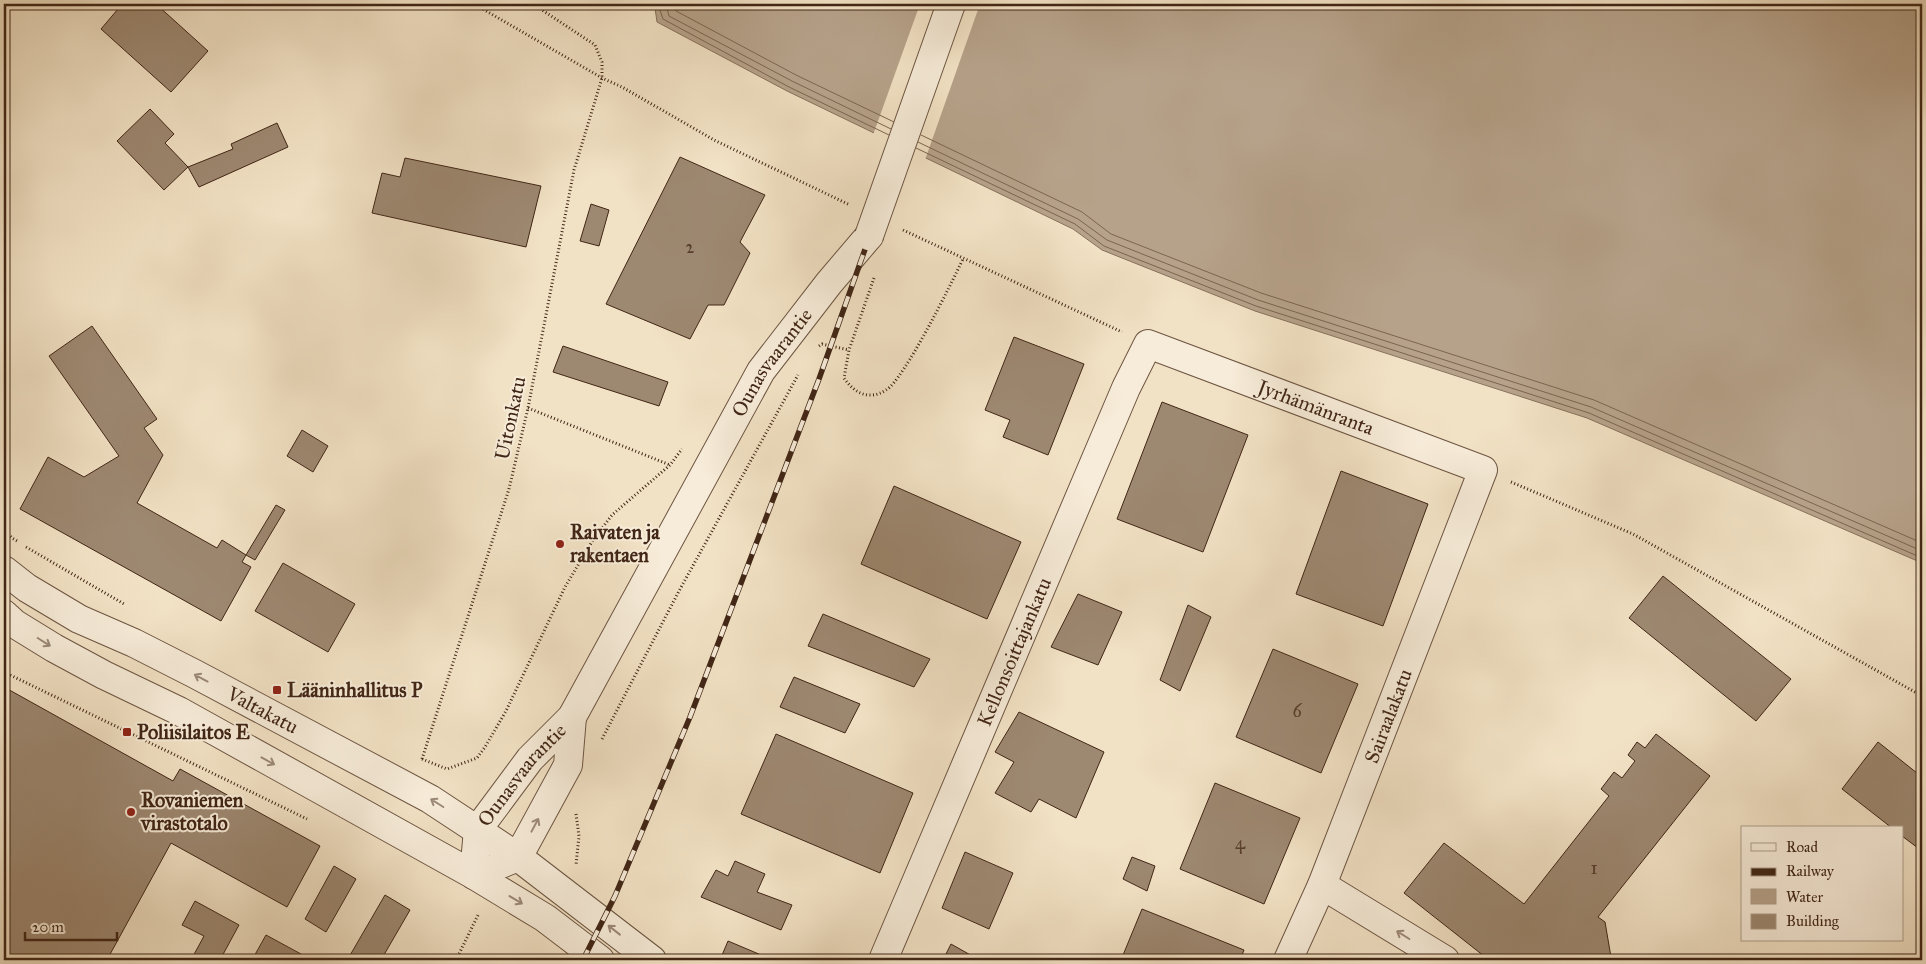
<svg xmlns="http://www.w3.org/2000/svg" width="1926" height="964" viewBox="0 0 1926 964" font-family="'IM FELL Great Primer',serif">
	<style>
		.water { fill: #b6a28a; stroke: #87705c }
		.pier { fill: #f2e2c5 }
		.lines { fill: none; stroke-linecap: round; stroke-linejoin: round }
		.shore { stroke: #7c6450; stroke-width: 1 }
		.building { fill: #9d8871; stroke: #412616 }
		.minor-casing { stroke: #6d5542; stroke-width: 30 }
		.path { stroke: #412616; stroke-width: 3; stroke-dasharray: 1 2.5; stroke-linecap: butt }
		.minor { stroke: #f7ecd9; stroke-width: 28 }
		.rail-casing { stroke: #412616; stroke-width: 5.5 }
		.rail { stroke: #f7ecd9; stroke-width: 4; stroke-dasharray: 11; stroke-linecap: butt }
		.minor-bridge-casing { stroke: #6d5542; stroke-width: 30; stroke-linecap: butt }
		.minor-bridge { stroke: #f7ecd9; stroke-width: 28 }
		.oneway { stroke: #9c8978 }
		.poi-dot { fill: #8f2418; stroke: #f7ecd9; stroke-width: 2 }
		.labels { text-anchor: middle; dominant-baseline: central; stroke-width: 4; stroke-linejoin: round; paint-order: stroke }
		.number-label { font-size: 18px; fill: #583e2d }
		.street-label { font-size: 20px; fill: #412616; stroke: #f7ecd9 }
		.poi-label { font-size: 20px; font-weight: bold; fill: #412616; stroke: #f7ecd9; text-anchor: start }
	</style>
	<rect width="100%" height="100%" fill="#f2e2c5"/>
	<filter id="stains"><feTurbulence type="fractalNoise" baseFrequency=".004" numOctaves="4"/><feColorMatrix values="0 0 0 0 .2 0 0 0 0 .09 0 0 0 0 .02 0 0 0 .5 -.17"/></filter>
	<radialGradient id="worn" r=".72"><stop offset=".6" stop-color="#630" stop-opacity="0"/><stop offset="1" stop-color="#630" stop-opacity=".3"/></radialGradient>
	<polygon class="water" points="650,4 1922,4 1922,563 1587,418 1255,311 1102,250 1073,229 787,91 657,22 655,8"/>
	<polygon class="pier" points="920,4 980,4 925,160 873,135"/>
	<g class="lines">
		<g class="shore">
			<polyline points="658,4 663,19 789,87 889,135"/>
			<polyline points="666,4 669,16 792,81 891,129"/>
			<polyline points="674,4 676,11 796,75 894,122"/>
			<polyline points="921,135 1082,212 1111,234 1261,293 1594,400 1922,543"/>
			<polyline points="918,142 1078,219 1107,240 1258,300 1591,407 1922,551"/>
			<polyline points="916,148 1075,224 1104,246 1256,306 1589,413 1922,558"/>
		</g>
	</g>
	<g class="building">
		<polygon points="112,4 156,4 208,51 171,92 101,29 118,9"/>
		<polygon points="150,109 174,134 165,143 188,167 164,190 117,141"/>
		<polygon points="277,123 288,147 199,187 188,167 233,149 231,144"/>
		<polygon points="680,157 765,195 740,242 750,253 724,305 708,305 690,339 606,304"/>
		<polygon points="405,158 541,186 526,247 372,213 382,173 400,177"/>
		<polygon points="591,204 609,210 599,246 580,241"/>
		<polygon points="92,326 157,419 144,428 163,455 137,503 217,548 222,540 246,555 242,562 251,567 221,621 20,509 48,457 84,477 119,456 49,356"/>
		<polygon points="1014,337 1084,364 1048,455 1003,437 1010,420 985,410"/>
		<polygon points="563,346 668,382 659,406 553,372"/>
		<polygon points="1162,402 1248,435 1203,552 1117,519"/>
		<polygon points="302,430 328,446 313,472 287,456"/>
		<polygon points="1341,471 1428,504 1383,626 1296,594"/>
		<polygon points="894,486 1021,542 987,619 861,564"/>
		<polygon points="276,505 285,510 255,560 246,555"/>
		<polygon points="283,563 355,604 328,652 255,611"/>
		<polygon points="1663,576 1791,679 1756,721 1629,618"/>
		<polygon points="1078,594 1122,612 1098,665 1051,647"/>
		<polygon points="1188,605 1211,617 1180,691 1160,680"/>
		<polygon points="823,614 930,659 914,687 808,646"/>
		<polygon points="1273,649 1358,684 1321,773 1236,737"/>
		<polygon points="794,677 860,704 845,733 780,707"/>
		<polygon points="4,687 173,781 180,769 320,846 287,907 171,843 108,958 112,960 4,960"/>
		<polygon points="1019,712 1104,752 1076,818 1039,799 1031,812 995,793 1014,762 995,752"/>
		<polygon points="776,734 913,793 880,873 741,814"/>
		<polygon points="1656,734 1710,776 1598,917 1605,922 1611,957 1608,960 1489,960 1404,893 1444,843 1524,904 1609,796 1601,789 1614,772 1622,778 1635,761 1628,755 1637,742 1645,748"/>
		<polygon points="1878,742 1922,777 1922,851 1902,836 1902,828 1892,828 1842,789"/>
		<polygon points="1215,783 1300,818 1264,904 1180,869"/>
		<polygon points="965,852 1013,873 989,929 942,908"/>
		<polygon points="1132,857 1155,866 1147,891 1123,879"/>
		<polygon points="735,861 765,874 757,892 792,905 781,930 701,897 716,870 728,876"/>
		<polygon points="334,866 356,879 326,932 305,919"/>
		<polygon points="385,895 410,910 381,960 356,960 349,957"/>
		<polygon points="195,901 239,925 220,960 191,960 204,936 182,925"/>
		<polygon points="1142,909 1244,950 1240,960 1121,960"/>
		<polygon points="266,935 312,960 252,960"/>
		<polygon points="728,941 773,960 720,960"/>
		<polygon points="951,944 974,957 973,960 943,960"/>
	</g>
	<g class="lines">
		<defs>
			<g id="minor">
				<path id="s1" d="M4 570 27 588 79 619 134 643 195 674 430 799 518 857 652 960"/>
				<polyline points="4,614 15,624 54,648 104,675 179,711 474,875 545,918 600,960"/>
				<polyline points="501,864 518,857 568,765 572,717"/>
				<path id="s2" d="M474 875 478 829 530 759 572 717 761 371 829 283 869 236"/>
				<polyline points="1322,885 1445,960"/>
				<path id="s3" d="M883 960 1126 388 1148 344 1483 470 1322 885 1288 960"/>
			</g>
		</defs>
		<use href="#minor" class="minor-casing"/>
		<g class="path">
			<polyline points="474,4 602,78 622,87 714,140 850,205"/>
			<polyline points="903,230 1122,332"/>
			<path d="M874 278 849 350 844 378C854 393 869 401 886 390 904 380 952 282 963 259"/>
			<polyline points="819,346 822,344 849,350"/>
			<polyline points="528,408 670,465"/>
			<polyline points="1511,482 1633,534 1922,696"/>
			<polyline points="4,528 12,538 19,542"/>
			<polyline points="26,547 124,604"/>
			<polyline points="4,672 307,819"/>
			<polyline points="602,739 679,591 798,375"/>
			<polyline points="422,759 447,769 477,758 485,747 506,711 565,587 593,540 612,515 670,465 682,449"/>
			<polyline points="422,759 509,489 528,408 574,170 602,78 602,62 595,45 533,4"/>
			<polyline points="576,814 579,836 576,865"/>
			<polyline points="456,960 479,913"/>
		</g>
		<use href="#minor" class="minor"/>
		<defs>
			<polyline id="rail" points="583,960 615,896 690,717 819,379 952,4"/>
		</defs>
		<use href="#rail" class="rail-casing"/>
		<use href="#rail" class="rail"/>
		<defs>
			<polyline id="minor-bridge" points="869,236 951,4"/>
		</defs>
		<use href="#minor-bridge" class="minor-bridge-casing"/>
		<use href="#minor-bridge" class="minor-bridge"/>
	</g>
	<defs><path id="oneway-shaft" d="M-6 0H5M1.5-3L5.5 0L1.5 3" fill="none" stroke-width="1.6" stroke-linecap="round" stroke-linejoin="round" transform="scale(1.25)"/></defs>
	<g class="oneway">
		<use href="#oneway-shaft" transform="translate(44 642) rotate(32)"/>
		<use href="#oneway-shaft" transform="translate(201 678) rotate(-152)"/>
		<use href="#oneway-shaft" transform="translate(268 761) rotate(29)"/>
		<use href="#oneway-shaft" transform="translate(437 803) rotate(-148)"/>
		<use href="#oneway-shaft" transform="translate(535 825) rotate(-62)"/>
		<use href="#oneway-shaft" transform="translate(516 900) rotate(31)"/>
		<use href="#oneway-shaft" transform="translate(614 930) rotate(-142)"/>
		<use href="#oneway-shaft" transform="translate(1403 935) rotate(-148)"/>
	</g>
	<g class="poi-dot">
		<circle cx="560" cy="544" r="5"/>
		<rect x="272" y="685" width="10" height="10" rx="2.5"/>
		<rect x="122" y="727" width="10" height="10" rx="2.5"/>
		<circle cx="131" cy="812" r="5"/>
	</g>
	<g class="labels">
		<g class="number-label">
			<text x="690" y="247">2</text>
			<text x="1297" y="711">6</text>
			<text x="1240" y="843">4</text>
			<text x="1594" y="868">1</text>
		</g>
		<g class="street-label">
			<text stroke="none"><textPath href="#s2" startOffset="600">Ounasvaarantie</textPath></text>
			<text stroke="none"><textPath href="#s3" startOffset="850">Jyrhämänranta</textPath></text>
			<text transform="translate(510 418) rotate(-78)">Uitonkatu</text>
			<text stroke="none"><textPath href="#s3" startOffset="335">Kellonsoittajankatu</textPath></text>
			<text stroke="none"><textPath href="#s1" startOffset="295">Valtakatu</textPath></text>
			<text transform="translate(1388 716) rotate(-69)">Sairaalakatu</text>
			<text stroke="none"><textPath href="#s2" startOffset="116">Ounasvaarantie</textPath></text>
		</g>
		<g class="poi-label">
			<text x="570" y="532">Raivaten ja<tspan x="570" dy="23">rakentaen</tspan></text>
			<text x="287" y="690">Lääninhallitus P</text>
			<text x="137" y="732">Poliisilaitos E</text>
			<text x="141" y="800">Rovaniemen<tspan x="141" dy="23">virastotalo</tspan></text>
		</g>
	</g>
	<rect width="1926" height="964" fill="none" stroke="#f2e2c5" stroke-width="20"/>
	<rect x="5" y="5" width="1916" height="954" fill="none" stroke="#412616" stroke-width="2.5"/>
	<rect x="10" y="10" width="1906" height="944" fill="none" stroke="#412616"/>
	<rect x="1741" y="826" width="162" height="115" fill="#f7ecd9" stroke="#ae9d8b"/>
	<rect x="1751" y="843" width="25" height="8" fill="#f7ecd9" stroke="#ae9d8b"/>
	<text x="1786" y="852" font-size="15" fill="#412616">Road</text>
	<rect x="1751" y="868" width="25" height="8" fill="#412616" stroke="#ae9d8b"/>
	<text x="1786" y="876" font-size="15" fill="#412616">Railway</text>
	<rect x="1751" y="889" width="25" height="15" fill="#b6a28a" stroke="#ae9d8b"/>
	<text x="1786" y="902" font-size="15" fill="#412616">Water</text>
	<rect x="1751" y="914" width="25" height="15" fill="#9d8871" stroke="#ae9d8b"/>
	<text x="1786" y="926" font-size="15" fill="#412616">Building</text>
	<path d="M25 932v8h92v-8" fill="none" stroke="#412616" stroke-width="2.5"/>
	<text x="32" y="932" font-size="15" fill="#412616" stroke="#f7ecd9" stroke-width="4" paint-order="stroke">20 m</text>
	<rect width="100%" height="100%" filter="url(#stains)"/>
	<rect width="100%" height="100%" fill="url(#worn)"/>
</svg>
